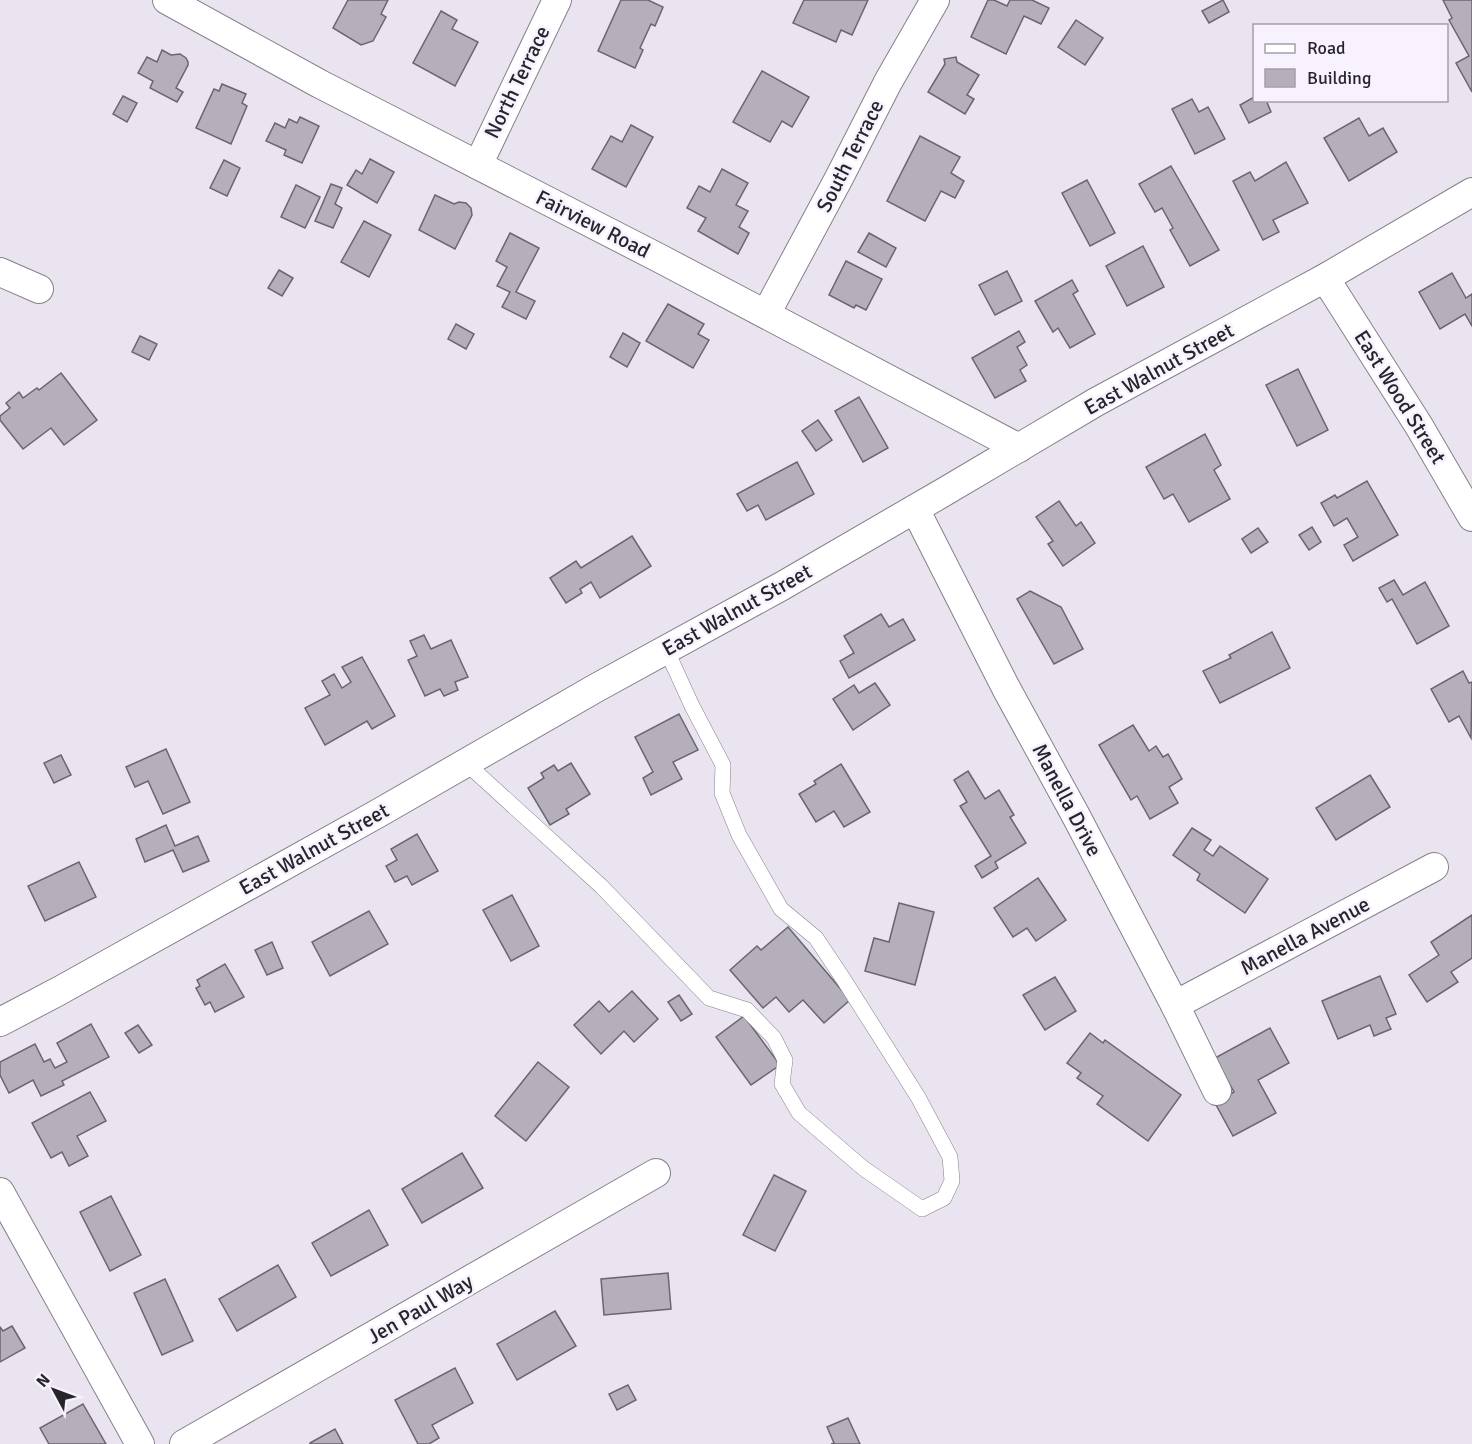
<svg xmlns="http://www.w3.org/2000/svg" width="1472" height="1444" viewBox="0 0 1472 1444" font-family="Signika,sans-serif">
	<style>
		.building { fill: #b4afba; stroke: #6a6570; stroke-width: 1.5 }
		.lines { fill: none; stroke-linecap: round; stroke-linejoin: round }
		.service-casing { stroke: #85808a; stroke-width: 16 }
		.minor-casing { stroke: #85808a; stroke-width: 30 }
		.service { stroke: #fff; stroke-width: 15 }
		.minor { stroke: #fff; stroke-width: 28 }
		.labels { text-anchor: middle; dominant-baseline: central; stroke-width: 5; stroke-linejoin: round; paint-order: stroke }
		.street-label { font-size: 21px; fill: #28252a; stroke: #f8f1fe }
	</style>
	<rect width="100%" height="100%" fill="#eae4f0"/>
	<g class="building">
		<polygon points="348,0 388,0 381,14 386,17 373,41 361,45 333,28"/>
		<polygon points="621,0 648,0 663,7 655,26 651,24 640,48 643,50 635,68 598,51"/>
		<polygon points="804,0 868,0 852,35 841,30 836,42 793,23"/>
		<polygon points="988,0 994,0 1007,6 1010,0 1032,0 1049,8 1041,24 1024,16 1006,54 971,37"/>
		<polygon points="1223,0 1229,12 1209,23 1202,11"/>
		<polygon points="1443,0 1472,0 1472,92 1456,63 1469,56 1449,20 1452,18"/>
		<polygon points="441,11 457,20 452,29 478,42 455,86 413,63"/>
		<polygon points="1076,20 1103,38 1085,65 1058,47"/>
		<polygon points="162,50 171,55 180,54 186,58 188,62 188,65 176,88 183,92 177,102 150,88 153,81 138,73 147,57 157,62"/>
		<polygon points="956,57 957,62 979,75 967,95 974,99 965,114 928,92 945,64 944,59"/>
		<polygon points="762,71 809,97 792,127 782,121 770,142 733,122"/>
		<polygon points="222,84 246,94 242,103 247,106 231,144 196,128 214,89 219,91"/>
		<polygon points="123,96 137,103 127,122 113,114"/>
		<polygon points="1254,97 1254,100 1266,100 1271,112 1249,123 1240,105"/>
		<polygon points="1192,99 1199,112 1208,107 1225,139 1195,154 1172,109"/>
		<polygon points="300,117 319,126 302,163 284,155 286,150 266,141 275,123 285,128 289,119 297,123"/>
		<polygon points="1359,118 1369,136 1383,128 1397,152 1349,181 1324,138"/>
		<polygon points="631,125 653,137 626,187 592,169 611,136 622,142"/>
		<polygon points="920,136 960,157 951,173 964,181 955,198 941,191 925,221 887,201"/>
		<polygon points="370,159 394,172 377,203 347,185 356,170 362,174"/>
		<polygon points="224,160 240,168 227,196 210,188"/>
		<polygon points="1286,162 1308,203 1273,220 1279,232 1263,240 1233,181 1250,172 1255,181"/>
		<polygon points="1171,166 1219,250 1190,266 1170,230 1173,228 1162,208 1155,212 1139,184"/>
		<polygon points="722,169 748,183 736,205 748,211 739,227 749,233 738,254 698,231 706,218 687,208 699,186 710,192"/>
		<polygon points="1087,180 1115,233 1090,246 1062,193"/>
		<polygon points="331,184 342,188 335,204 342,208 333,228 315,221"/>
		<polygon points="296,185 320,197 305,228 281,217"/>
		<polygon points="435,195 454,204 459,202 466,203 471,208 472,215 455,249 419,230"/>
		<polygon points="364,221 391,235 369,277 341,262"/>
		<polygon points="510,233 539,248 516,292 535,301 526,319 502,307 510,292 497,286 507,267 496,261"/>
		<polygon points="869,233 896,248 886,267 858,252"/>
		<polygon points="1143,246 1164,287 1127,306 1106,266"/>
		<polygon points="846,261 882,279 866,310 856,305 854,308 829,295"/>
		<polygon points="279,270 293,278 282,296 268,288"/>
		<polygon points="1007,271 1022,301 995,315 979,285"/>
		<polygon points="1452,273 1466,298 1472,294 1472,326 1465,314 1440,329 1419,292"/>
		<polygon points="1072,280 1078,291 1073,294 1095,334 1070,348 1058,328 1053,332 1035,301"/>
		<polygon points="668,304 704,324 698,334 709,340 693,368 646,341"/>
		<polygon points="456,324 474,334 466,349 448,339"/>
		<polygon points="1019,331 1025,342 1017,347 1027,365 1020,370 1026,381 995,398 972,358"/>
		<polygon points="623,333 640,343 627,367 610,357"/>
		<polygon points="140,336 157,344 149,360 132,352"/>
		<polygon points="1298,369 1328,430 1297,446 1266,385"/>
		<polygon points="61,373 97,420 64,445 51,428 23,449 0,420 0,416 10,408 6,403 19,392 23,398 37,388 39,390"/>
		<polygon points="859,397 888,448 863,462 835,411"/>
		<polygon points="818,420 832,440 816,451 802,431"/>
		<polygon points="1205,434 1221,465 1214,470 1230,499 1189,522 1173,494 1164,499 1146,467"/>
		<polygon points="797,462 814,494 766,520 758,505 747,511 737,494"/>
		<polygon points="1367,481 1398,535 1353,561 1344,545 1358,537 1347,518 1334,526 1321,503 1335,495 1337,498"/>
		<polygon points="1059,501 1076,526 1081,522 1095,543 1063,566 1048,544 1053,541 1036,517"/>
		<polygon points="1312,527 1321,542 1309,550 1299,535"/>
		<polygon points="1258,528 1268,542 1251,553 1242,539"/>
		<polygon points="632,536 651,566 600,598 591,582 580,589 582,593 566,603 550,578 576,561 581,568"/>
		<polygon points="1394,580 1403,595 1425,582 1449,626 1417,644 1392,599 1387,602 1379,588"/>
		<polygon points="1030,591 1061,607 1083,649 1054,664 1017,599"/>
		<polygon points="881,614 889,627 903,619 915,640 849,678 840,661 854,653 844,636"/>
		<polygon points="1272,632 1290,668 1220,703 1203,671 1231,658 1229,655"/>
		<polygon points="424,635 431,649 451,640 468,677 455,682 458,690 444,696 440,689 425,696 408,660 417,656 410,641"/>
		<polygon points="362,657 395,716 372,729 367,721 325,745 305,708 330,695 322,681 334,674 342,688 351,682 342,667"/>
		<polygon points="1463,671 1469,683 1472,682 1471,738 1459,716 1449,722 1431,689"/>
		<polygon points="875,683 890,705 853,730 833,699 854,685 859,693"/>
		<polygon points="679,714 698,750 673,762 682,779 651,795 643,778 653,772 635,737"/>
		<polygon points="1133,725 1149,751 1156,746 1163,757 1168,754 1182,779 1169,787 1178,803 1150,819 1137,796 1131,800 1099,745"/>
		<polygon points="166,749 190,802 163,814 148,781 135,787 126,767"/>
		<polygon points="61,755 71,775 54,783 44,763"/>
		<polygon points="571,763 590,794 566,809 569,814 550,825 528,788 544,778 541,773 554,765 558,771"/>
		<polygon points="841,764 870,812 844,827 834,811 816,822 799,794 816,784 814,781"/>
		<polygon points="968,771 985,799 999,790 1014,815 1010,817 1026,843 995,862 998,868 982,878 975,866 991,856 960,806 967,802 954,780"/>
		<polygon points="1370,775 1390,807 1336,840 1316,808"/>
		<polygon points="166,825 175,846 198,836 209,861 183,872 173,850 145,862 136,839"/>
		<polygon points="1192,828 1211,840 1204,850 1213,856 1220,846 1268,879 1245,913 1197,880 1200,874 1173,855"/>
		<polygon points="417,834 438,871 412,885 407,876 395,882 386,866 397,860 391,849"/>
		<polygon points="79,862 96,897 45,921 28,886"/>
		<polygon points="1038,878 1066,920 1036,941 1027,928 1013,937 994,908"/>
		<polygon points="512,895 539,946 511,961 483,910"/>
		<polygon points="899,903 934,912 915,985 865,971 874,938 889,942"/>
		<polygon points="369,911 388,944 330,976 312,942"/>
		<polygon points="1472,915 1472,958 1451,972 1458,982 1427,1002 1409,975 1439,955 1431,942"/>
		<polygon points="788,927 850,1000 824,1023 803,1000 789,1012 776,997 763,1008 730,970 757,946 761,950"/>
		<polygon points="272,942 283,968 267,975 255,950"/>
		<polygon points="225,964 244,997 215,1012 210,1002 205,1005 196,988 200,986 197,980"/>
		<polygon points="1380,976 1396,1014 1386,1018 1391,1029 1374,1036 1370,1025 1338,1039 1322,1001"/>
		<polygon points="1055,977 1076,1011 1045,1030 1023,995"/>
		<polygon points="632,991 658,1019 634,1042 624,1031 601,1054 574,1025 599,1001 609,1012"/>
		<polygon points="679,995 692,1014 681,1021 668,1002"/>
		<polygon points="744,1016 780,1065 751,1085 716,1037"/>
		<polygon points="91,1024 109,1057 62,1081 64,1085 41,1096 33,1080 9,1093 0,1075 0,1062 35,1044 44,1062 50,1059 55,1068 67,1062 57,1043"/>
		<polygon points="138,1025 152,1045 139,1053 125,1033"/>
		<polygon points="1270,1028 1289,1063 1258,1080 1276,1113 1233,1136 1215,1103 1234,1092 1215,1058"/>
		<polygon points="1090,1033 1103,1043 1105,1040 1181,1095 1148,1141 1097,1104 1103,1096 1077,1078 1081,1073 1067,1063"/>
		<polygon points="538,1062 569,1087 526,1141 495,1116"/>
		<polygon points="90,1092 106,1121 77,1136 88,1156 69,1166 62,1152 51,1158 32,1123"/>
		<polygon points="462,1153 483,1188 422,1223 402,1189"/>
		<polygon points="774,1175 806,1191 775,1251 743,1235"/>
		<polygon points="111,1196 141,1255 110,1271 80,1212"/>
		<polygon points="369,1210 388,1245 331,1276 312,1243"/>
		<polygon points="278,1265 296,1297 237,1331 219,1299"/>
		<polygon points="668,1273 671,1309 604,1315 601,1279"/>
		<polygon points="165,1279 193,1341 162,1355 134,1293"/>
		<polygon points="555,1311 576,1346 517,1380 497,1344"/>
		<polygon points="12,1326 25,1348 0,1362 0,1327 3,1331"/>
		<polygon points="455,1368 473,1403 432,1425 439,1438 429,1444 418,1444 395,1400"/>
		<polygon points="628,1385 636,1400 617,1410 609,1394"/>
		<polygon points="83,1404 106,1444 49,1444 40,1428"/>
		<polygon points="848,1418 860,1444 831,1444 834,1443 827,1427"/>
		<polygon points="335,1429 343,1444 310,1444 310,1443"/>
	</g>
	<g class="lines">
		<defs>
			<polyline id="service" points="466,763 601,886 709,998 747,1010 774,1038 785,1060 782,1084 799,1113 863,1168 922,1209 944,1198 952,1181 950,1157 918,1097 844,980 816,938 781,909 739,835 722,793 723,765 692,706 666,649"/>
			<g id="minor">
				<polyline points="167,0 320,84 659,258 1019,448"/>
				<polyline points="478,165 557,0"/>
				<polyline points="0,272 39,289"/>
				<polyline points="1325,278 1419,426 1472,517"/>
				<polyline points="766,314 839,178 888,82 935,0"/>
				<polyline points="915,509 1006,688 1075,814 1175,1005 1217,1091"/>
				<polyline points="1175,1005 1434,867"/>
				<polyline points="0,1022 59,991 377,814 596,688 782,586 944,492 1096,402 1325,278 1472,192"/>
				<polyline points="0,1192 140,1444"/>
				<polyline points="184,1444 656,1173"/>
			</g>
		</defs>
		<use href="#service" class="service-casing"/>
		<use href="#minor" class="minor-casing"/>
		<use href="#service" class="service"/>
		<use href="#minor" class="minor"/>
	</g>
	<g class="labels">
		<g class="street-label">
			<text transform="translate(517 82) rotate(-64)">North Terrace</text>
			<text transform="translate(850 156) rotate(-63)">South Terrace</text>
			<text transform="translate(593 224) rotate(27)">Fairview Road</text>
			<text transform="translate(1159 369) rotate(-29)">East Walnut Street</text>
			<text transform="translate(1400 397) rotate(58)">East Wood Street</text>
			<text transform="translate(737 610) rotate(-29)">East Walnut Street</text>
			<text transform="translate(1067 800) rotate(62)">Manella Drive</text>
			<text transform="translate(314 849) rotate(-29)">East Walnut Street</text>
			<text transform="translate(1305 936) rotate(-28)">Manella Avenue</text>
			<text transform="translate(420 1309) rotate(-30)">Jen Paul Way</text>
		</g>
	</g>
	<rect x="1253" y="24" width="195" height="78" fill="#f8f1fe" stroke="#a59fa9" stroke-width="1.5"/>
	<rect x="1265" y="44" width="30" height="9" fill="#ffffff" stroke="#a59fa9" stroke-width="1.5"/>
	<text x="1307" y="54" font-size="18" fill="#28252a">Road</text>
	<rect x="1265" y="69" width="30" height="18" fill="#b4afba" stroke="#a59fa9" stroke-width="1.5"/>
	<text x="1307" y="84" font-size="18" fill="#28252a">Building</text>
	<g transform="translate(54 1390) rotate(311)" stroke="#f8f1fe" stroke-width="4.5" paint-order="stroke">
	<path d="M0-4.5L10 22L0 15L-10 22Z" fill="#28252a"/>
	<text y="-9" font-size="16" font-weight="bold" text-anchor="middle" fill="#28252a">N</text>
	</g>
</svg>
